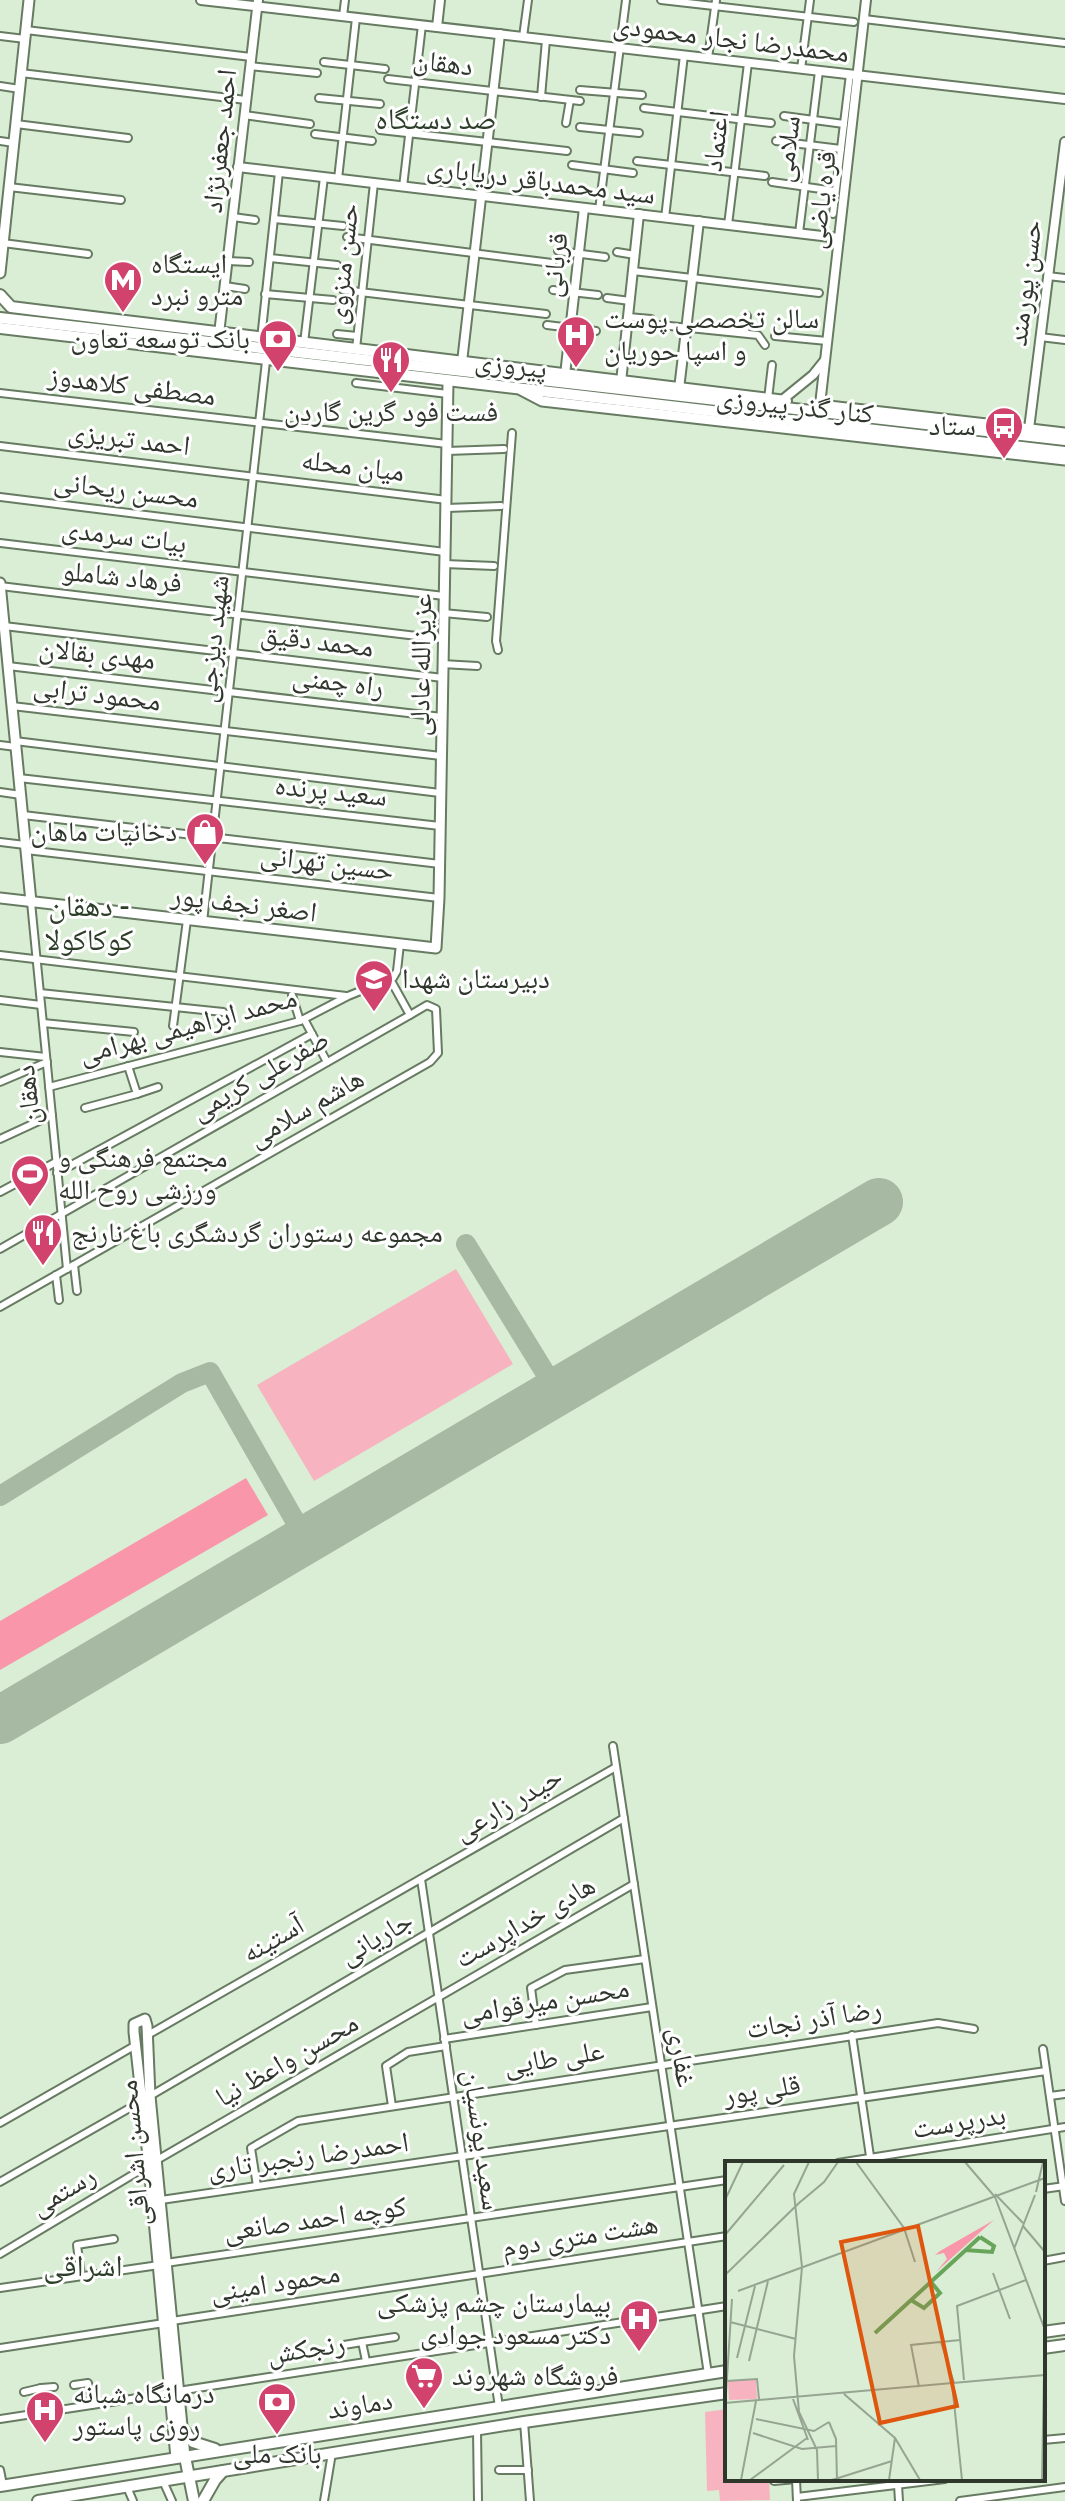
<svg xmlns="http://www.w3.org/2000/svg" width="1065" height="2501" viewBox="0 0 1065 2501" font-family="Signika,'Noto Naskh Arabic',sans-serif">
	<style>
		.green { fill: #f7b4c0 }
		.forest { fill: #fa96aa }
		.lines { fill: none; stroke-linecap: round; stroke-linejoin: round }
		.taxiway { stroke: #a7b8a3; stroke-width: 20 }
		.runway { stroke: #a7b8a3; stroke-width: 48 }
		.minor-casing { stroke: #677a62; stroke-width: 10 }
		.tertiary-casing { stroke: #677a62; stroke-width: 12 }
		.secondary-casing { stroke: #677a62; stroke-width: 13 }
		.primary-casing { stroke: #677a62; stroke-width: 14 }
		.minor { stroke: #fff; stroke-width: 6 }
		.tertiary { stroke: #fff; stroke-width: 8 }
		.secondary { stroke: #fff; stroke-width: 9 }
		.primary { stroke: #fff; stroke-width: 10 }
		.labels { text-anchor: middle; dominant-baseline: central; stroke-width: 6; stroke-linejoin: round; paint-order: stroke }
		.street-label { font-size: 28px; fill: #2f372d; stroke: #fff }
		.poi-label { font-size: 28px; fill: #2f372d; stroke: #fff; text-anchor: start }
		.neighbourhood-label { font-size: 30px; fill: #2d3e29; stroke: #fff }
		.inset-river { fill: none; stroke: #69a45b; stroke-width: 4 }
		.inset-road { fill: none; stroke: #95a591; stroke-width: 2 }
		.view { fill: #df570e; fill-opacity: 0.15; stroke: #df570e; stroke-width: 4 }
		.inset-edge { fill: none; stroke: #2f372d; stroke-width: 4 }
	</style>
	<rect width="100%" height="100%" fill="#d9eed4"/>
	<g class="green">
		<polygon points="456,1269 513,1364 314,1481 257,1385"/>
		<polygon points="727,2409 727,2479 769,2479 770,2500 720,2501 719,2490 707,2491 705,2412"/>
	</g>
	<polygon class="forest" points="246,1478 268,1515 0,1670 0,1621"/>
	<g class="lines">
		<g class="taxiway">
			<polyline points="466,1244 557,1392"/>
			<polyline points="0,1496 182,1383 210,1372 306,1540"/>
		</g>
		<polyline class="runway" points="0,1720 879,1202"/>
		<defs>
			<g id="minor">
				<polyline points="661,0 854,22"/>
				<polyline points="343,16 345,0"/>
				<polyline points="864,19 1065,43"/>
				<polyline points="26,30 251,57"/>
				<polyline points="0,36 25,39"/>
				<polyline points="523,37 528,0"/>
				<polyline points="708,58 716,0"/>
				<polyline points="324,62 385,69"/>
				<polyline points="250,66 317,73"/>
				<polyline points="801,69 810,0"/>
				<polyline points="21,73 246,100"/>
				<polyline points="388,79 580,101"/>
				<polyline points="0,86 20,89"/>
				<polyline points="580,90 642,95"/>
				<polyline points="541,97 546,40"/>
				<polyline points="319,98 380,104"/>
				<polyline points="644,108 771,123"/>
				<polyline points="244,115 310,124"/>
				<polyline points="784,116 844,124"/>
				<polyline points="566,123 570,100"/>
				<polyline points="16,124 128,138"/>
				<polyline points="580,127 639,133"/>
				<polyline points="380,130 567,151"/>
				<polyline points="315,134 372,141"/>
				<polyline points="0,141 14,143"/>
				<polyline points="776,141 841,149"/>
				<polyline points="637,161 765,176"/>
				<polyline points="572,165 633,173"/>
				<polyline points="338,179 356,18"/>
				<polyline points="772,182 835,191"/>
				<polyline points="9,187 121,200"/>
				<polyline points="403,187 422,25"/>
				<polyline points="599,210 626,0"/>
				<polyline points="833,214 850,74"/>
				<polyline points="233,217 255,220"/>
				<polyline points="665,218 684,55"/>
				<polyline points="274,219 343,226"/>
				<polyline points="728,225 748,63"/>
				<polyline points="799,233 819,71"/>
				<polyline points="347,237 552,263"/>
				<polyline points="3,243 88,254"/>
				<polyline points="558,251 605,257"/>
				<polyline points="617,252 635,255"/>
				<polyline points="270,258 337,265"/>
				<polyline points="228,261 249,262"/>
				<polyline points="633,271 819,293"/>
				<polyline points="1048,276 1065,278"/>
				<polyline points="225,286 245,289"/>
				<polyline points="343,290 546,314"/>
				<polyline points="553,290 598,295"/>
				<polyline points="265,294 333,300"/>
				<polyline points="607,298 630,301"/>
				<polyline points="628,317 651,319"/>
				<polyline points="547,325 596,331"/>
				<polyline points="660,325 758,335 765,345"/>
				<polyline points="745,333 747,316"/>
				<polyline points="337,334 357,336"/>
				<polyline points="775,336 827,341"/>
				<polyline points="1040,337 1065,340"/>
				<polyline points="261,339 279,172"/>
				<polyline points="304,343 324,177"/>
				<polyline points="356,349 374,183"/>
				<polyline points="356,383 448,394"/>
				<polyline points="0,393 447,444"/>
				<polyline points="768,399 772,365"/>
				<polyline points="0,446 447,500"/>
				<polyline points="447,451 504,449"/>
				<polyline points="0,497 445,552"/>
				<polyline points="447,508 501,506"/>
				<polyline points="0,543 444,596"/>
				<polyline points="445,564 494,566"/>
				<polyline points="0,586 442,639"/>
				<polyline points="443,613 487,617"/>
				<polyline points="4,626 443,678"/>
				<polyline points="498,650 496,641 512,433"/>
				<polyline points="442,664 477,666"/>
				<polyline points="8,666 442,717"/>
				<polyline points="12,706 441,756"/>
				<polyline points="15,741 440,793"/>
				<polyline points="0,745 16,747"/>
				<polyline points="19,778 440,826"/>
				<polyline points="0,792 21,795"/>
				<polyline points="23,815 440,864"/>
				<polyline points="0,842 25,845"/>
				<polyline points="26,850 439,898"/>
				<polyline points="31,902 67,1269"/>
				<polyline points="203,922 266,361"/>
				<polyline points="0,955 346,996"/>
				<polyline points="390,979 410,1015"/>
				<polyline points="40,993 223,1012"/>
				<polyline points="292,995 300,1021"/>
				<polyline points="0,1000 41,1005"/>
				<polyline points="304,1019 327,1062"/>
				<polyline points="43,1023 134,1032"/>
				<polyline points="173,1026 187,920"/>
				<polyline points="0,1052 46,1057"/>
				<polyline points="0,1082 47,1062"/>
				<polyline points="49,1087 300,1021 348,996 393,978 397,971 400,944"/>
				<polyline points="137,1094 158,1087"/>
				<polyline points="85,1108 137,1094 128,1066"/>
				<polyline points="0,1139 52,1115"/>
				<polyline points="57,1173 312,1034"/>
				<polyline points="0,1192 56,1162"/>
				<polyline points="0,1249 410,1015 427,1005 436,1009 438,1053 430,1062 0,1307"/>
				<polyline points="74,1265 77,1291"/>
				<polyline points="56,1275 59,1300"/>
				<polyline points="613,1746 708,2374"/>
				<polyline points="421,1879 499,2407"/>
				<polyline points="536,2025 531,1988 565,1970 645,1959"/>
				<polyline points="852,2035 871,2163"/>
				<polyline points="146,2036 616,1767"/>
				<polyline points="444,2039 652,2007"/>
				<polyline points="1043,2049 1065,2201"/>
				<polyline points="150,2096 624,1818"/>
				<polyline points="1050,2096 1065,2094"/>
				<polyline points="392,2106 386,2066 408,2052 446,2046"/>
				<polyline points="0,2123 136,2045"/>
				<polyline points="157,2160 634,1884"/>
				<polyline points="838,2163 1065,2127"/>
				<polyline points="0,2182 142,2101"/>
				<polyline points="257,2186 251,2148 298,2121 938,2023 974,2029"/>
				<polyline points="1043,2189 1065,2186"/>
				<polyline points="161,2200 1046,2071"/>
				<polyline points="0,2254 149,2165"/>
				<polyline points="1043,2261 1065,2257"/>
				<polyline points="166,2263 727,2180"/>
				<polyline points="81,2276 77,2245 114,2239"/>
				<polyline points="0,2288 159,2265"/>
				<polyline points="172,2321 727,2236"/>
				<polyline points="362,2342 395,2337"/>
				<polyline points="344,2345 362,2342 366,2361"/>
				<polyline points="0,2348 164,2323"/>
				<polyline points="74,2385 88,2383 92,2405"/>
				<polyline points="41,2388 54,2387"/>
				<polyline points="178,2391 727,2306"/>
				<polyline points="24,2392 41,2388 46,2412"/>
				<polyline points="0,2419 170,2393"/>
				<polyline points="524,2422 530,2501"/>
				<polyline points="477,2430 478,2501"/>
				<polyline points="1043,2440 1065,2438"/>
				<polyline points="0,2470 3,2485"/>
				<polyline points="499,2470 528,2470"/>
				<polyline points="796,2479 797,2501"/>
				<polyline points="163,2481 172,2501"/>
				<polyline points="774,2481 796,2479"/>
				<polyline points="898,2485 899,2501"/>
				<polyline points="127,2487 133,2501"/>
				<polyline points="797,2497 945,2479"/>
				<polyline points="324,2501 332,2453"/>
				<polyline points="960,2501 1065,2487"/>
			</g>
			<g id="tertiary">
				<polyline points="201,0 1065,99"/>
				<polyline points="437,27 440,0"/>
				<polyline points="238,167 839,238"/>
				<polyline points="219,334 258,0"/>
				<polyline points="462,362 500,34"/>
				<polyline points="565,375 584,208"/>
				<polyline points="621,382 639,214"/>
				<polyline points="679,389 699,221"/>
				<polyline points="781,401 813,375 825,360"/>
				<polyline points="820,405 866,0"/>
				<polyline points="1029,429 1065,142"/>
			</g>
			<g id="secondary">
				<polyline points="0,273 29,0"/>
				<polyline points="521,390 542,401 1065,460"/>
				<polyline points="819,412 820,405 1065,433"/>
				<polyline points="0,583 31,902"/>
				<polyline points="0,898 436,948 439,898 448,382"/>
				<polyline points="176,2458 149,2165 134,2032 134,2024 145,2019 147,2026 150,2096 185,2457"/>
			</g>
			<g id="primary">
				<polyline points="0,295 11,307 43,311 786,401"/>
				<polyline points="0,318 1065,440"/>
				<polyline points="0,328 1065,452"/>
				<polyline points="1043,2332 1065,2329"/>
				<polyline points="1043,2348 1065,2345"/>
				<polyline points="182,2428 193,2442 215,2449"/>
				<polyline points="185,2457 194,2501"/>
				<polyline points="0,2486 727,2371"/>
				<polyline points="38,2501 524,2422 727,2393"/>
				<polyline points="203,2501 215,2480 223,2471"/>
			</g>
		</defs>
		<use href="#minor" class="minor-casing"/>
		<use href="#tertiary" class="tertiary-casing"/>
		<use href="#secondary" class="secondary-casing"/>
		<use href="#primary" class="primary-casing"/>
		<use href="#minor" class="minor"/>
		<use href="#tertiary" class="tertiary"/>
		<use href="#secondary" class="secondary"/>
		<use href="#primary" class="primary"/>
	</g>
	<defs>
		<symbol id="metro-pin" viewBox="-11 -11 22 30"><path d="M0 17L-7.5 6A9.5 9.5 0 1 1 7.5 6Z" fill="#d1426c" stroke="#fff"/><path d="M-5.5 5V-5H-3L0 0L3-5H5.5V5H3V-.5L0 4L-3-.5V5Z" fill="#fff"/></symbol>
		<symbol id="hospital-pin" viewBox="-11 -11 22 30"><path d="M0 17L-7.5 6A9.5 9.5 0 1 1 7.5 6Z" fill="#d1426c" stroke="#fff"/><path d="M-5-5h3v3.5h4V-5h3V5h-3V1.5h-4V5h-3Z" fill="#fff"/></symbol>
		<symbol id="bank-pin" viewBox="-11 -11 22 30"><path d="M0 17L-7.5 6A9.5 9.5 0 1 1 7.5 6Z" fill="#d1426c" stroke="#fff"/><path d="M-6-4H6V4H-6ZM0-2.3a2.3 2.3 0 1 0 0 4.6a2.3 2.3 0 1 0 0-4.6Z" fill="#fff"/></symbol>
		<symbol id="restaurant-pin" viewBox="-11 -11 22 30"><path d="M0 17L-7.5 6A9.5 9.5 0 1 1 7.5 6Z" fill="#d1426c" stroke="#fff"/><path d="M-5-6h1v4h1v-4h1v4h1v-4h1v5L-1.5 .5V6h-2V.5L-5-1ZM5-6V6H3V1.5H1.5Q1.5-4 5-6Z" fill="#fff"/></symbol>
		<symbol id="bus-pin" viewBox="-11 -11 22 30"><path d="M0 17L-7.5 6A9.5 9.5 0 1 1 7.5 6Z" fill="#d1426c" stroke="#fff"/><path d="M-5-6H5V4H4V6H2V4H-2V6H-4V4H-5ZM-3.5-4V0h7V-4ZM-3.5 1.2v1.5H-2V1.2ZM2 1.2v1.5H3.5V1.2Z" fill="#fff"/></symbol>
		<symbol id="shop-pin" viewBox="-11 -11 22 30"><path d="M0 17L-7.5 6A9.5 9.5 0 1 1 7.5 6Z" fill="#d1426c" stroke="#fff"/><path d="M-5-2.5h2.3a2.7 3.5 0 0 1 5.4 0H5L5.5 6h-11ZM-1.5-2.5h3a1.5 2.3 0 0 0-3 0Z" fill="#fff"/></symbol>
		<symbol id="school-pin" viewBox="-11 -11 22 30"><path d="M0 17L-7.5 6A9.5 9.5 0 1 1 7.5 6Z" fill="#d1426c" stroke="#fff"/><path d="M0-5L7-2L0 1L-7-2ZM-4 1L0 2.5L4 1V4Q0 6-4 4Z" fill="#fff"/></symbol>
		<symbol id="stadium-pin" viewBox="-11 -11 22 30"><path d="M0 17L-7.5 6A9.5 9.5 0 1 1 7.5 6Z" fill="#d1426c" stroke="#fff"/><path d="M0-5a6.5 5 0 1 0 0 10a6.5 5 0 1 0 0-10ZM-3.5-1.8h7v3.6h-7Z" fill="#fff"/></symbol>
		<symbol id="supermarket-pin" viewBox="-11 -11 22 30"><path d="M0 17L-7.5 6A9.5 9.5 0 1 1 7.5 6Z" fill="#d1426c" stroke="#fff"/><path d="M-6-5.5h2.5l.6 2H6L4.5 2H-2.5L-4.4-4H-6ZM-1.5 3.2a1.3 1.3 0 1 0 .1 0ZM3 3.2a1.3 1.3 0 1 0 .1 0Z" fill="#fff"/></symbol>
	</defs>
	<g fill-rule="evenodd">
		<use href="#metro-pin" x="101" y="258" width="44" height="60"/>
		<use href="#hospital-pin" x="554" y="313" width="44" height="60"/>
		<use href="#bank-pin" x="256" y="317" width="44" height="60"/>
		<use href="#restaurant-pin" x="369" y="338" width="44" height="60"/>
		<use href="#bus-pin" x="982" y="404" width="44" height="60"/>
		<use href="#shop-pin" x="183" y="810" width="44" height="60"/>
		<use href="#school-pin" x="352" y="957" width="44" height="60"/>
		<use href="#stadium-pin" x="8" y="1152" width="44" height="60"/>
		<use href="#restaurant-pin" x="21" y="1211" width="44" height="60"/>
		<use href="#hospital-pin" x="617" y="2297" width="44" height="60"/>
		<use href="#supermarket-pin" x="402" y="2354" width="44" height="60"/>
		<use href="#bank-pin" x="255" y="2380" width="44" height="60"/>
		<use href="#hospital-pin" x="23" y="2388" width="44" height="60"/>
	</g>
	<g class="labels">
		<g class="street-label">
			<text transform="translate(731 39) rotate(7)">محمدرضا نجار محمودی</text>
			<text transform="translate(443 63) rotate(7)">دهقان</text>
			<text transform="translate(220 141) rotate(-84)">احمد جعفرنژاد</text>
			<text transform="translate(716 141) rotate(-83)">اعتماد</text>
			<text transform="translate(787 149) rotate(-83)">سلامی</text>
			<text transform="translate(541 181) rotate(7)">سید محمدباقر دریاباری</text>
			<text transform="translate(821 200) rotate(-83)">قره یاضی</text>
			<text transform="translate(343 264) rotate(-84)">حسن منزوی</text>
			<text transform="translate(555 265) rotate(-83)">قربانی</text>
			<text transform="translate(1025 283) rotate(-83)">حسن پورمند</text>
			<text transform="translate(511 365) rotate(7)">پیروزی</text>
			<text transform="translate(132 386) rotate(7)">مصطفی کلاهدوز</text>
			<text transform="translate(795 406) rotate(6)">کنار گذر پیروزی</text>
			<text transform="translate(129 439) rotate(7)">احمد تبریزی</text>
			<text transform="translate(353 466) rotate(7)">میان محله</text>
			<text transform="translate(126 490) rotate(7)">محسن ریحانی</text>
			<text transform="translate(124 536) rotate(7)">بیات سرمدی</text>
			<text transform="translate(122 577) rotate(6)">فرهاد شاملو</text>
			<text transform="translate(213 639) rotate(-84)">شهید دیزجی</text>
			<text transform="translate(317 641) rotate(7)">محمد دقیق</text>
			<text transform="translate(97 654) rotate(6)">مهدی بقالان</text>
			<text transform="translate(421 665) rotate(-89)">عزیزالله عادلی</text>
			<text transform="translate(338 682) rotate(7)">راه چمنی</text>
			<text transform="translate(97 694) rotate(7)">محمود ترابی</text>
			<text transform="translate(331 791) rotate(6)">سعید پرنده</text>
			<text transform="translate(327 863) rotate(7)">حسین تهرانی</text>
			<text transform="translate(244 904) rotate(7)">اصغر نجف پور</text>
			<text transform="translate(188 1026) rotate(-15)">محمد ابراهیمی بهرامی</text>
			<text transform="translate(260 1075) rotate(-30)">صفرعلی کریمی</text>
			<text transform="translate(28 1095) rotate(-96)">دهقان</text>
			<text transform="translate(306 1108) rotate(-30)">هاشم سلامی</text>
			<text transform="translate(508 1804) rotate(-30)">حیدر زارعی</text>
			<text transform="translate(525 1922) rotate(-30)">هادی خداپرست</text>
			<text transform="translate(376 1938) rotate(-30)">جاریانی</text>
			<text transform="translate(273 1939) rotate(-30)">آستینه</text>
			<text transform="translate(545 2001) rotate(-9)">محسن میرقوامی</text>
			<text transform="translate(814 2019) rotate(-9)">رضا آذر نجات</text>
			<text transform="translate(682 2057) rotate(81)">غفاری</text>
			<text transform="translate(554 2058) rotate(-9)">علی طایی</text>
			<text transform="translate(287 2060) rotate(-30)">محسن واعظ نیا</text>
			<text transform="translate(762 2090) rotate(-9)">قلی پور</text>
			<text transform="translate(959 2122) rotate(-9)">بدرپرست</text>
			<text transform="translate(482 2140) rotate(82)">سعید یونسیان</text>
			<text transform="translate(134 2153) rotate(-95)">محسن اشراقی</text>
			<text transform="translate(308 2156) rotate(-8)">احمدرضا رنجبر تاری</text>
			<text transform="translate(63 2191) rotate(-31)">رستمی</text>
			<text transform="translate(315 2219) rotate(-8)">کوچه احمد صانعی</text>
			<text transform="translate(580 2236) rotate(-9)">هشت متری دوم</text>
			<text transform="translate(275 2283) rotate(-9)">محمود امینی</text>
			<text transform="translate(306 2349) rotate(-9)">رنجکش</text>
			<text transform="translate(360 2405) rotate(-9)">دماوند</text>
		</g>
		<g class="poi-label">
			<text x="151" y="264">ایستگاه<tspan x="151" dy="32">مترو نبرد</tspan></text>
			<text x="604" y="319">سالن تخصصی پوست<tspan x="604" dy="32">و اسپا حوریان</tspan></text>
			<text x="250" y="339" text-anchor="end">بانک توسعه تعاون</text>
			<text x="391" y="412" text-anchor="middle">فست فود گرين گاردن</text>
			<text x="976" y="426" text-anchor="end">ستاد</text>
			<text x="177" y="832" text-anchor="end">دخانیات ماهان</text>
			<text x="402" y="979">دبیرستان شهدا</text>
			<text x="58" y="1158">مجتمع فرهنگی و<tspan x="58" dy="32">ورزشی روح الله</tspan></text>
			<text x="71" y="1233">مجموعه رستوران گردشگری باغ نارنج</text>
			<text x="611" y="2303" text-anchor="end">بیمارستان چشم پزشکی<tspan x="611" dy="32">دکتر مسعود جوادی</tspan></text>
			<text x="452" y="2376">فروشگاه شهروند</text>
			<text x="73" y="2394">درمانگاه شبانه<tspan x="73" dy="32">روزی پاستور</tspan></text>
			<text x="277" y="2454" text-anchor="middle">بانک ملی</text>
		</g>
		<g class="neighbourhood-label">
			<text x="436" y="119">صد دستگاه</text>
			<text x="89" y="906">دهقان -<tspan x="89" dy="34">کوکاکولا</tspan></text>
			<text x="83" y="2266">اشراقی</text>
		</g>
	</g>
	<g transform="translate(725 2161)">
		<rect width="320" height="320" fill="#d9eed4"/>
		<path d="M31 218 32 238 4 239 3 220Z" fill="#f7b4c0"/>
		<path d="M269 59 253 73 211 111 222 98 219 92 210 94 215 90Z" fill="#fa96aa"/>
		<path class="inset-river" d="M240 89 267 91 269 85 255 76M186 139 199 147 215 132 206 121M150 172 255 76"/>
		<path class="inset-road" d="M84 1 69 33 77 106 69 195 74 251 92 289 93 319M131 1 179 67 190 101M240 1 270 36 320 169M311 31 318 1M270 33 298 62M0 39 18 1M74 42 99 21 113 1M298 65 320 91M0 74 59 4M289 88 310 34M268 112 285 158M0 114 75 41M13 130 320 17M5 161 71 178M216 181 229 222M12 197 30 125M24 200 43 120M239 219 232 145 301 119M1 220 32 218 34 238M227 222 237 319M194 226 186 184 235 179M119 233 170 277 195 319M68 238 83 279M0 242 320 214M0 248 7 138M31 258 89 270 104 261M104 261 111 278 112 319M28 272 77 288 111 285M16 319 31 240M25 319 82 277M107 319 167 300M164 319 170 277M317 319 319 214"/>
		<path class="view" d="M193 65 232 245 155 262 116 81Z"/>
		<rect width="320" height="320" class="inset-edge"/>
	</g>
</svg>
